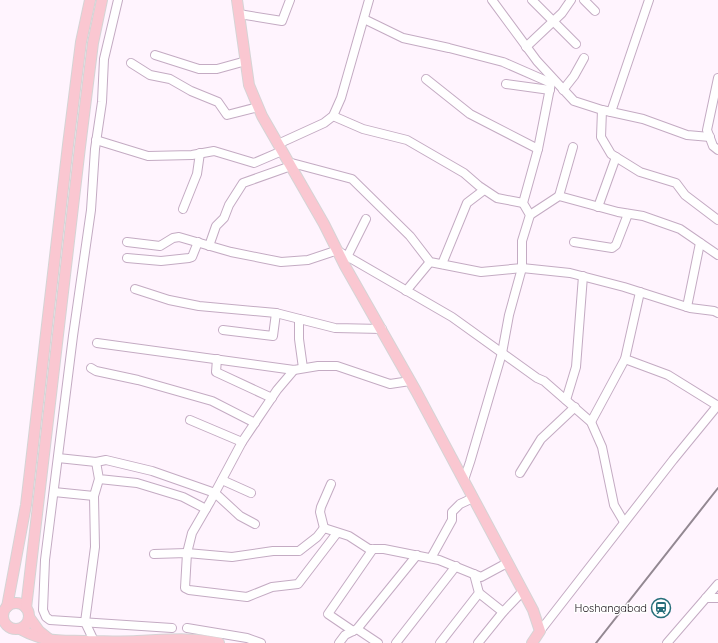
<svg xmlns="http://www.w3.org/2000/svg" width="718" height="643" viewBox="0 0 718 643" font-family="Quicksand,sans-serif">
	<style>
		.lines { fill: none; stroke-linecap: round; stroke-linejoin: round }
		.minor-casing { stroke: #c4abc3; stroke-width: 10 }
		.major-casing { stroke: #d5d4d5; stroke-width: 12 }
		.minor { stroke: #fff; stroke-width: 8 }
		.major { stroke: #fac7d1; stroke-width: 10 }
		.rail { stroke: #938892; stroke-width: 2 }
		.labels { text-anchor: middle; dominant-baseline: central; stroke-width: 3; stroke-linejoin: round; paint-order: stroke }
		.poi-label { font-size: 11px; fill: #170e16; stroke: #fff; text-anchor: end }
	</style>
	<rect width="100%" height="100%" fill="#fff4fe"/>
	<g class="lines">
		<defs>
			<g id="minor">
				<polyline points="118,0 104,59 102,102 95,149 91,210 73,336 45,560 43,610 46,617 50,620 172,628"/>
				<polyline points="492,0 537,61 574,101 602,110 643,119 687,135 710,137"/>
				<polyline points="532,0 576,44"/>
				<polyline points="584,0 595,11"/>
				<polyline points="239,14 282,21 290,0"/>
				<polyline points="364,19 403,38 449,48 503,62 551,83 553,79"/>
				<polyline points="526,47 562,13 571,0"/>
				<polyline points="155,55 199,69 217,69 246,61"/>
				<polyline points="131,63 150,75 170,79 191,91 218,102 227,115 258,107"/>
				<polyline points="718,78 707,130 713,146 718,150"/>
				<polyline points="426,79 470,114 538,149"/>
				<polyline points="506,84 550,90"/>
				<polyline points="563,90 574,76 584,58"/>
				<polyline points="602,110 601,137 611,154 640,172 676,183 685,195 718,220"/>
				<polyline points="611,112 649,0"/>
				<polyline points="333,116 363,129 407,140 464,173 479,186 497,198 523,203"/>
				<polyline points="96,140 148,156 192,155 214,151 254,163 282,151"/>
				<polyline points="278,144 324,123 333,116 341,98 369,0"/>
				<polyline points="288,162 352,179 410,236 430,262 481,272 522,268 570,273 624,287 690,308 714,311 718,313"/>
				<polyline points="559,196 573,147"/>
				<polyline points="598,207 616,157"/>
				<polyline points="183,209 197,174 200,153"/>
				<polyline points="530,215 559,196 618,212 643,216 680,229 718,255"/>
				<polyline points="127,242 160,246 173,238 179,237 231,252 281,262 308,260 338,250"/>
				<polyline points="574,242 612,248 616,245 628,214"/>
				<polyline points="209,246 216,226 224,218 229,205 243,183 291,166"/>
				<polyline points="338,251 452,317 537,378 544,381 591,422 602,447 614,505 624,522"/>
				<polyline points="347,257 366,219"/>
				<polyline points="127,258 161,261 189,258 192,257 198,242"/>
				<polyline points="442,264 467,203 484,190"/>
				<polyline points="135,289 169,300 199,306 276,313 335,328 382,329"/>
				<polyline points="406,291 430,262"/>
				<polyline points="687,307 700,243"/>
				<polyline points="299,319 299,339 303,368"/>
				<polyline points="223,330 273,336 276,313"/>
				<polyline points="97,343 294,370 318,366 337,366 390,384 410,381"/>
				<polyline points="217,359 216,372 272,398"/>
				<polyline points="625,359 668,375 718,406"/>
				<polyline points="91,368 96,371 138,380 212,401 255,423"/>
				<polyline points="294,370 277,390 242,442 210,502 192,533 187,553 185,588 189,590 247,597 272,587 298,584 337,533"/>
				<polyline points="566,400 576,367 583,276"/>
				<polyline points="190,420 242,442"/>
				<polyline points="591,422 625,359 640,292"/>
				<polyline points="58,458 96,462 106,460 152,471 215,493 240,516 255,524"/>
				<polyline points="96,462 99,479 137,483 183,497 206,509"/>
				<polyline points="520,473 541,439 575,407"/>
				<polyline points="222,480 251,493"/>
				<polyline points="464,480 470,462 502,353 509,315 522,268 522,241 530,215 523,203 538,149 551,83"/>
				<polyline points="54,492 94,496"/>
				<polyline points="324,528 320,512 321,507 331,484"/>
				<polyline points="154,554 187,553 232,557 273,551 299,551 317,537 324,528 349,536 369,549 384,549 439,560 481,577 507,563"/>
				<polyline points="431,558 452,520 452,512 460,504 473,498"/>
				<polyline points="479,593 503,612"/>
				<polyline points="706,598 718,598"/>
				<polyline points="187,628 247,638 261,643"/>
				<polyline points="357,629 378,643"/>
				<polyline points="353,631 328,614 373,549"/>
				<polyline points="540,631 673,460 718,405"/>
				<polyline points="94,641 85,622 95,547 94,496 99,479"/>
				<polyline points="339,643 345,635 357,629 417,555"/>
				<polyline points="396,643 456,566"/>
				<polyline points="440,643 479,593 474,574"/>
				<polyline points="478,643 503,612 523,591"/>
				<polyline points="667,643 718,584"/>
			</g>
			<g id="major">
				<polyline points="237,0 249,85 262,116 324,224 345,266 416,391 533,610 540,631 532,643"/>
				<circle cx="16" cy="616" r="13"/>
				<polyline points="7,607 26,505 68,145 81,42 90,0"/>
				<polyline points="26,608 80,147 93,43 102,0"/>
				<polyline points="29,617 39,631 49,639"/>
				<path d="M20 629C45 643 60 640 88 641 104 641 121 642 137 641 164 640 192 637 219 643"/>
			</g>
		</defs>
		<use href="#minor" class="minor-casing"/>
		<use href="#major" class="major-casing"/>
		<use href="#minor" class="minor"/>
		<use href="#major" class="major"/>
		<polyline class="rail" points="596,643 718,488"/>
	</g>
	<defs>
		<symbol id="station-ring" viewBox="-11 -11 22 22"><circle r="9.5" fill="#fff" stroke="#266e7a" stroke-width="1.5"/><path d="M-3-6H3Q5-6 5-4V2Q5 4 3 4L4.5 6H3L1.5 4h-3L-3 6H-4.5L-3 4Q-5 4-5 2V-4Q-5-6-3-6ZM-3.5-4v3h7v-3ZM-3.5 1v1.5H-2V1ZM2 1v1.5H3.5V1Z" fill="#266e7a"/></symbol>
	</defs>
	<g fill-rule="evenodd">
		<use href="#station-ring" x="650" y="597" width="22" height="22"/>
	</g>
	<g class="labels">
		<g class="poi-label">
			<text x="647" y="608">Hoshangabad</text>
		</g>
	</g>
</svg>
